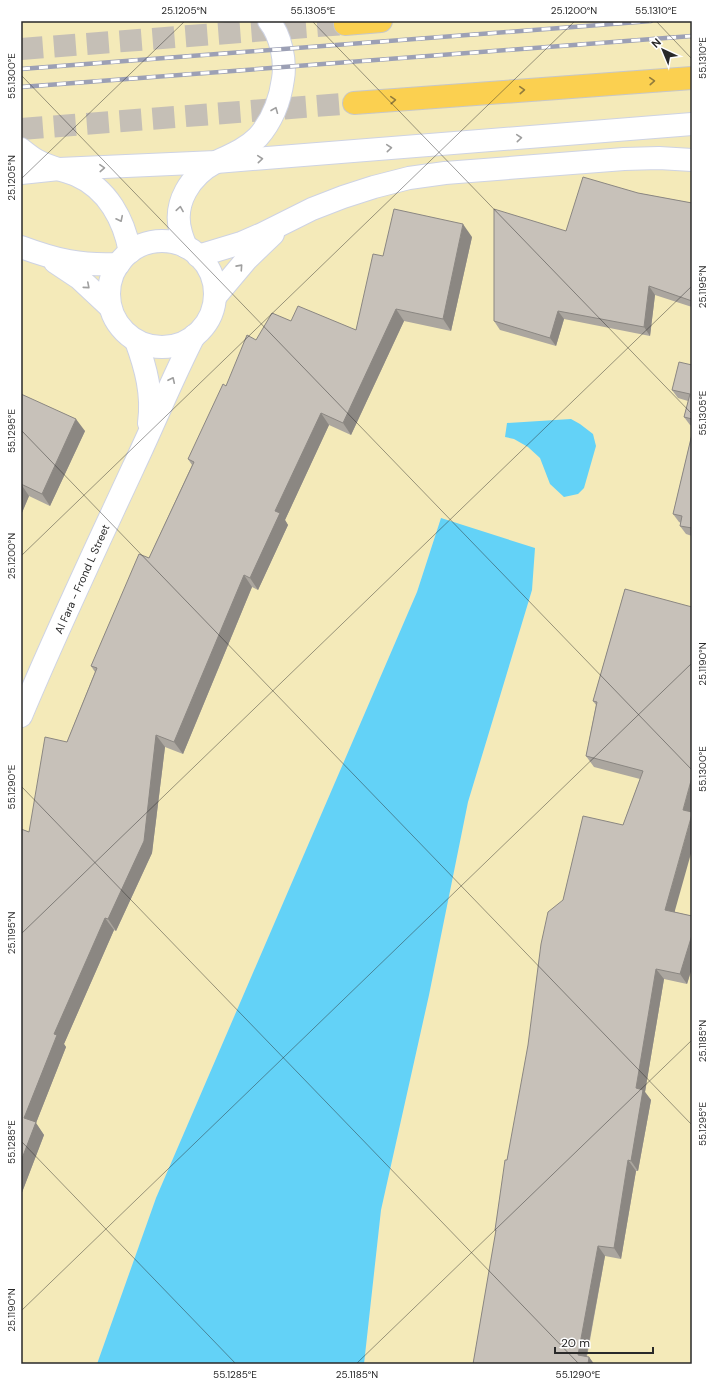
<svg xmlns="http://www.w3.org/2000/svg" width="713" height="1385" viewBox="0 0 713 1385" font-family="'DM Sans',sans-serif">
	<style>
		.sand { fill: #f4eab9 }
		.water { fill: #63d2f7 }
		.lines { fill: none; stroke-linecap: round; stroke-linejoin: round }
		.major-tunnel { stroke: #c5bfb6; stroke-width: 22; stroke-dasharray: 22 11; stroke-linecap: butt }
		.minor-casing { stroke: #ced3e3; stroke-width: 24 }
		.major-casing { stroke: #c7c7c7; stroke-width: 24 }
		.minor { stroke: #fff; stroke-width: 22 }
		.major { stroke: #fbd050; stroke-width: 22 }
		.rail-casing { stroke: #9ca0b5; stroke-width: 4.5 }
		.rail { stroke: #fff; stroke-width: 3; stroke-dasharray: 9; stroke-linecap: butt }
		.wall { fill: #aba69f }
		.shaded-wall { fill: #8b8782 }
		.building { fill: #c7c1b9; stroke: #8b8782 }
		.oneway { stroke: #927c3c }
		.oneway2 { stroke: #9f9f9f }
		.ticks { fill: none; stroke: #292929; stroke-width: 1; stroke-opacity: 0.45 }
		.labels { text-anchor: middle; dominant-baseline: central; stroke-width: 4; stroke-linejoin: round; paint-order: stroke }
		.street-label { font-size: 11px; fill: #292929; stroke: #fff }
		.neatline { fill: none; stroke: #292929; stroke-width: 1.5 }
		.ticks-label { font-size: 10px; text-anchor: middle; fill: #292929 }
	</style>
	<rect width="100%" height="100%" fill="#ece4d9"/>
	<polygon class="sand" points="21,21 692,21 692,1364 364,1364 381,1210 429,995 468,802 532,590 441,518 417,592 156,1198 97,1364 21,1364"/>
	<g class="water">
		<polygon points="571,419 580,424 593,434 596,446 584,488 578,494 564,497 550,484 540,458 528,447 514,439 505,437 507,423"/>
		<polygon points="441,518 535,548 532,590 468,802 429,995 381,1210 364,1364 97,1364 156,1198 417,592"/>
	</g>
	<g class="lines">
		<g class="major-tunnel">
			<polyline points="21,49 345,24"/>
			<polyline points="21,129 354,103"/>
		</g>
		<defs>
			<g id="minor">
				<path d="M21 149C26 153 31 157 36 160 48 167 63 170 76 175 108 189 124 220 130 252"/>
				<polyline points="21,173 59,169 216,162 692,124"/>
				<circle cx="162" cy="294" r="53"/>
				<path d="M21 247C56 260 81 266 119 264"/>
				<path d="M186 247C184 242 182 237 181 233 172 203 191 175 216 162 231 155 246 149 258 137 273 120 280 101 283 79 286 61 281 36 269 21"/>
				<polyline points="198,256 241,243 262,234 312,209 343,197 374,187 409,178 445,173 624,159 659,158 692,160"/>
				<polyline points="55,262 79,278 110,307"/>
				<polyline points="215,297 247,259 273,234"/>
				<path d="M136 341C146 368 153 395 149 423"/>
				<path d="M21 716C56 632 95 550 133 468 154 424 172 379 194 336"/>
			</g>
			<g id="major">
				<polyline points="345,24 381,21"/>
				<polyline points="354,103 692,78"/>
			</g>
		</defs>
		<use href="#minor" class="minor-casing"/>
		<use href="#major" class="major-casing"/>
		<use href="#minor" class="minor"/>
		<use href="#major" class="major"/>
		<defs>
			<g id="rail">
				<polyline points="21,69 651,21"/>
				<polyline points="21,87 692,36"/>
			</g>
		</defs>
		<use href="#rail" class="rail-casing"/>
		<use href="#rail" class="rail"/>
	</g>
	<g class="wall">
		<polygon points="638,193 692,203 692,307 655,295 650,336 564,319 556,346 500,330 494,321 566,231"/>
		<polygon points="472,237 451,331 404,321 351,435 329,425 285,520 288,525 258,590 252,587 183,754 165,747 152,853 116,931 114,930 64,1044 66,1047 36,1123 44,1135 21,1195 21,829 29,832 67,742 95,672 91,666 149,558 192,465 188,459 226,386 256,340 291,321 356,330 383,256"/>
		<polygon points="692,365 692,426 690,425 684,417 688,401 678,398 672,390"/>
		<polygon points="21,394 85,431 50,506 29,496 21,515"/>
		<polygon points="692,434 692,536 686,534 680,526 681,523 679,522 673,514"/>
		<polygon points="625,589 675,912 692,916 692,968 687,984 664,979 645,1092 651,1100 638,1171 636,1171 621,1259 605,1256 587,1357 589,1357 594,1364 473,1364 496,1232 495,1230 507,1160 563,900 623,825 640,779 594,767 586,756 596,705 593,701"/>
	</g>
	<g class="shaded-wall">
		<polygon points="463,224 472,237 451,331 443,319"/>
		<polygon points="649,286 655,295 650,336 644,327"/>
		<polygon points="396,309 404,321 351,435 343,423"/>
		<polygon points="558,311 564,319 556,346 550,338"/>
		<polygon points="321,413 329,425 285,520 288,525 258,590 250,578 275,511"/>
		<polygon points="76,419 85,431 50,506 42,494"/>
		<polygon points="21,484 29,496 21,515"/>
		<polygon points="244,575 252,587 183,754 174,742"/>
		<polygon points="156,735 165,747 152,853 116,931 108,919"/>
		<polygon points="692,777 692,813 683,810"/>
		<polygon points="692,814 692,850 672,921 665,910"/>
		<polygon points="105,918 114,930 64,1044 66,1047 36,1123 44,1135 21,1195 21,1161 24,1118 54,1034"/>
		<polygon points="692,935 692,968 687,984 680,974"/>
		<polygon points="656,969 664,979 645,1092 651,1100 638,1171 631,1161 636,1088"/>
		<polygon points="628,1160 636,1171 621,1259 614,1248"/>
		<polygon points="598,1246 605,1256 585,1364 578,1355"/>
		<polygon points="589,1357 594,1364 588,1364"/>
	</g>
	<g class="building">
		<polygon points="583,177 638,193 692,203 692,301 649,286 644,327 558,311 550,338 494,321 494,209 566,231"/>
		<polygon points="394,209 463,224 443,319 396,309 343,423 321,413 275,511 280,513 250,578 244,575 174,742 156,735 144,841 108,919 105,918 54,1034 57,1035 24,1118 36,1122 21,1161 21,829 29,832 45,737 67,742 97,668 91,666 139,554 149,558 194,462 188,459 223,384 226,386 247,335 256,340 272,313 291,321 298,306 356,330 373,254 383,256"/>
		<polygon points="679,362 692,365 692,419 684,417 690,394 672,390"/>
		<polygon points="21,394 76,419 42,494 21,484"/>
		<polygon points="692,434 692,528 680,526 682,516 673,514"/>
		<polygon points="625,589 692,607 692,777 683,810 692,812 692,814 665,910 692,916 692,935 680,974 656,969 636,1088 643,1090 631,1161 628,1160 614,1248 598,1246 578,1355 589,1357 588,1364 473,1364 496,1230 495,1230 505,1160 507,1160 528,1045 541,944 548,912 563,900 583,816 623,825 643,771 586,756 597,702 593,701"/>
	</g>
	<defs><path id="oneway-chevron" d="M-2-3.5L2.5 0L-2 3.5" fill="none" stroke-width="1.6" stroke-linecap="round" stroke-linejoin="round"/></defs>
	<g class="oneway">
		<use href="#oneway-chevron" transform="translate(652 81) rotate(-4)"/>
		<use href="#oneway-chevron" transform="translate(522 90) rotate(-4)"/>
		<use href="#oneway-chevron" transform="translate(393 100) rotate(-4)"/>
	</g>
	<g class="oneway2">
		<use href="#oneway-chevron" transform="translate(275 110) rotate(-68)"/>
		<use href="#oneway-chevron" transform="translate(519 138) rotate(-5)"/>
		<use href="#oneway-chevron" transform="translate(389 148) rotate(-5)"/>
		<use href="#oneway-chevron" transform="translate(260 159) rotate(-5)"/>
		<use href="#oneway-chevron" transform="translate(102 168) rotate(-3)"/>
		<use href="#oneway-chevron" transform="translate(180 209) rotate(-81)"/>
		<use href="#oneway-chevron" transform="translate(120 219) rotate(64)"/>
		<use href="#oneway-chevron" transform="translate(240 267) rotate(-48)"/>
		<use href="#oneway-chevron" transform="translate(87 286) rotate(41)"/>
		<use href="#oneway-chevron" transform="translate(172 380) rotate(-65)"/>
	</g>
	<path class="ticks" d="M312 21 692 414M656 21 692 59M21 75 692 770M21 179 185 21M21 430 692 1125M21 556 575 21M21 786 579 1364M21 934 692 286M21 1141 236 1364M21 1311 692 663M356 1364 692 1040"/>
	<g class="labels">
		<g class="street-label">
			<text transform="translate(82 579) rotate(-66)">Al Fara - Frond L Street</text>
		</g>
	</g>
	<rect width="713" height="1385" fill="none" stroke="#ffffff" stroke-width="44"/>
	<g transform="translate(663 50) rotate(316)" stroke="#ffffff" stroke-width="3" paint-order="stroke">
	<path d="M0-3L7 15L0 10L-7 15Z" fill="#292929"/>
	<text y="-6" font-size="11" font-weight="bold" text-anchor="middle" fill="#292929">N</text>
	</g>
	<path d="M555 1347v6h98v-6" fill="none" stroke="#292929" stroke-width="2"/>
	<text x="561" y="1347" font-size="12" fill="#292929" stroke="#ffffff" stroke-width="3" paint-order="stroke">20 m</text>
	<rect x="22" y="22" width="669" height="1341" class="neatline"/>
	<g class="ticks-label">
		<text x="184" y="14">25.1205°N</text>
		<text x="313" y="14">55.1305°E</text>
		<text x="574" y="14">25.1200°N</text>
		<text x="656" y="14">55.1310°E</text>
		<text transform="translate(702 58) rotate(-90)" y="4">55.1310°E</text>
		<text transform="translate(11 76) rotate(-90)" y="4">55.1300°E</text>
		<text transform="translate(11 178) rotate(-90)" y="4">25.1205°N</text>
		<text transform="translate(702 287) rotate(-90)" y="4">25.1195°N</text>
		<text transform="translate(702 413) rotate(-90)" y="4">55.1305°E</text>
		<text transform="translate(11 431) rotate(-90)" y="4">55.1295°E</text>
		<text transform="translate(11 556) rotate(-90)" y="4">25.1200°N</text>
		<text transform="translate(702 664) rotate(-90)" y="4">25.1190°N</text>
		<text transform="translate(702 769) rotate(-90)" y="4">55.1300°E</text>
		<text transform="translate(11 787) rotate(-90)" y="4">55.1290°E</text>
		<text transform="translate(11 933) rotate(-90)" y="4">25.1195°N</text>
		<text transform="translate(702 1041) rotate(-90)" y="4">25.1185°N</text>
		<text transform="translate(702 1124) rotate(-90)" y="4">55.1295°E</text>
		<text transform="translate(11 1142) rotate(-90)" y="4">55.1285°E</text>
		<text transform="translate(11 1310) rotate(-90)" y="4">25.1190°N</text>
		<text x="235" y="1378">55.1285°E</text>
		<text x="357" y="1378">25.1185°N</text>
		<text x="578" y="1378">55.1290°E</text>
	</g>
</svg>
